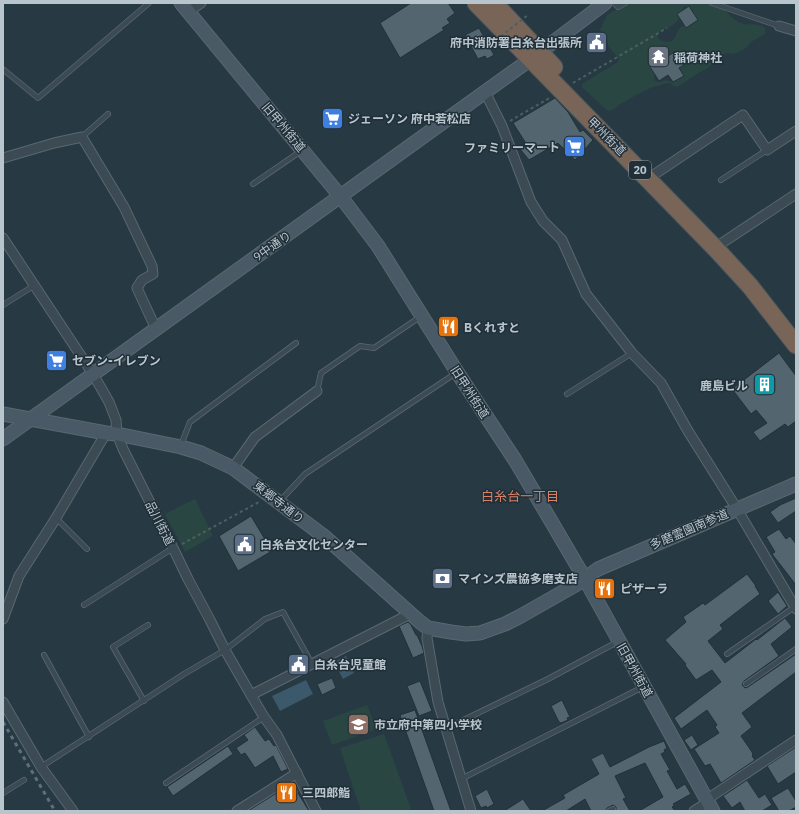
<svg xmlns="http://www.w3.org/2000/svg" width="799" height="814" viewBox="0 0 799 814" font-family="'IBM Plex Sans','Noto Sans JP',sans-serif">
	<style>
		.green { fill: #2a4643; fill-rule: evenodd }
		.water { fill: #3b596a }
		.building { fill: #536670; stroke: #22313a }
		.lines { fill: none; stroke-linecap: round; stroke-linejoin: round }
		.lane-casing { stroke: #5a6870; stroke-width: 6 }
		.street-casing { stroke: #5a6870; stroke-width: 11 }
		.secondary-casing { stroke: #5a6870; stroke-width: 15 }
		.highway-casing { stroke: #46555d; stroke-width: 19 }
		.path { stroke: #49625f; stroke-width: 2; stroke-dasharray: 3 3; stroke-linecap: butt }
		.lane { stroke: #3b4a53; stroke-width: 4.5 }
		.street { stroke: #3b4a53; stroke-width: 9 }
		.secondary { stroke: #495a66; stroke-width: 13 }
		.highway { stroke: #796558; stroke-width: 17 }
		.rail { stroke: #5e6f7a; stroke-width: 3; stroke-dasharray: 4 4; stroke-linecap: butt }
		.path-bridge { stroke: #49625f; stroke-width: 2; stroke-dasharray: 3 3; stroke-linecap: butt }
		.labels { text-anchor: middle; dominant-baseline: central; stroke-width: 3; stroke-linejoin: round; paint-order: stroke }
		.shield { fill: #202f38; stroke: #8b98a0; stroke-width: 1 }
		.shield-label { font-size: 11px; font-weight: bold; fill: #b9c5cd }
		.poi-label { font-size: 12px; font-weight: bold; fill: #b9c5cd; stroke: #202f38; text-anchor: start }
		.street-label { font-size: 12px; fill: #b9c5cd; stroke: #202f38 }
		.neighbourhood-label { font-size: 13px; fill: #d78169; stroke: #202f38 }
	</style>
	<rect width="100%" height="100%" fill="#273943"/>
	<g class="green">
		<path d="M627 3H713C717 7 721 8 726 11 731 16 734 21 741 23 749 26 757 22 765 28V34L751 42 746 48 734 54 728 53 721 55 718 60 706 69 698 73 677 87 674 86 670 83C655 84 636 95 624 102 617 105 615 110 608 111L582 87V84L618 62 619 59 609 47 600 30 607 15ZM685 6 692 9C698 24 695 24 681 27 672 37 677 46 660 40L657 36 660 31C667 28 676 25 679 18 681 13 681 9 685 6ZM655 70 678 77V79L676 81 672 82 666 80 660 82H656L654 78Z"/>
		<polygon points="195,499 213,536 185,552 165,514"/>
		<polygon points="367,705 377,729 332,745 323,721"/>
		<polygon points="384,734 411,809 406,811 361,811 340,748"/>
	</g>
	<g class="water">
		<polygon points="346,656 354,673 343,679 334,662"/>
		<polygon points="306,680 313,694 280,711 272,696"/>
	</g>
	<g class="building">
		<polygon points="411,3 448,3 455,13 447,19 450,23 442,28 444,30 400,58 380,23"/>
		<polygon points="689,6 698,20 686,28 677,14"/>
		<polygon points="479,28 494,55 487,59 485,56 478,59 465,35"/>
		<polygon points="676,51 684,65 679,68 684,76 673,82 668,75 659,81 650,67"/>
		<polygon points="555,98 568,112 580,132 583,130 593,140 575,160 558,143 529,160 520,149 527,145 513,123"/>
		<polygon points="779,353 796,376 796,421 788,427 785,424 760,441 753,432 767,423 756,410 751,414 732,389"/>
		<polygon points="796,498 796,511 778,523 770,512 780,505"/>
		<polygon points="251,516 272,551 238,571 219,536"/>
		<polygon points="779,529 786,539 790,536 796,544 796,585 772,554 775,552 766,537"/>
		<polygon points="747,574 756,586 755,586 760,594 720,625 723,629 708,641 725,663 756,639 757,640 785,618 792,627 771,644 779,656 744,681 742,685 745,688 748,687 796,654 796,672 742,713 752,727 741,736 752,752 753,755 752,756 755,760 721,783 710,764 705,766 694,749 719,733 715,727 717,725 707,710 681,729 674,718 721,682 712,670 696,680 685,665 686,664 665,640 686,622 683,617 703,603 705,605"/>
		<polygon points="778,592 787,606 778,614 768,601"/>
		<polygon points="408,622 411,625 416,635 417,635 422,646 424,653 413,658 399,626"/>
		<polygon points="332,678 336,688 322,695 317,684"/>
		<polygon points="420,681 432,711 419,716 407,686"/>
		<polygon points="562,700 570,717 567,718 568,720 561,723 559,722 551,706"/>
		<polygon points="415,710 451,811 434,811 400,715"/>
		<polygon points="255,727 265,741 269,739 274,746 276,745 288,769 281,772 273,756 255,768 245,753 241,755 236,748 248,740 244,735"/>
		<polygon points="692,735 698,745 691,750 684,740"/>
		<polygon points="664,741 667,748 664,750 665,752 661,754 670,770 667,771 677,789 685,784 691,794 673,804 675,805 672,807 675,811 639,811 663,797 645,763 615,776 626,798 623,799 630,811 616,811 616,807 613,805 607,808 605,811 591,811 585,799 566,811 542,811 565,798 563,795 599,774 591,759 603,753 610,767 649,747"/>
		<polygon points="228,746 233,754 173,796 167,787"/>
		<polygon points="796,747 796,772 778,784 767,766"/>
		<polygon points="747,780 759,798 765,794 772,805 762,811 745,811 740,802 732,808 723,796"/>
		<polygon points="294,782 299,792 298,793 309,811 248,811"/>
		<polygon points="788,788 796,801 796,807 789,811 779,811 771,798"/>
		<polygon points="487,789 494,804 487,808 486,806 481,808 475,796"/>
		<polygon points="523,799 531,811 504,811"/>
	</g>
	<g class="lines">
		<defs>
			<g id="lane">
				<polyline points="614,3 618,7 625,3"/>
				<polyline points="712,3 779,26"/>
				<polyline points="3,71 4,70 38,98 149,3"/>
				<polyline points="82,137 108,114"/>
				<polyline points="721,180 767,150"/>
				<polyline points="253,184 301,151"/>
				<polyline points="3,305 35,285"/>
				<polyline points="317,391 321,373 360,346 374,348 420,317"/>
				<polyline points="567,394 632,353"/>
				<polyline points="181,445 190,422 296,343"/>
				<polyline points="280,501 305,474 456,373"/>
				<polyline points="56,518 87,549"/>
				<polyline points="84,605 173,548"/>
				<polyline points="727,654 796,606"/>
				<polyline points="44,655 89,737"/>
				<polyline points="746,684 796,649"/>
				<polyline points="144,701 113,647 148,625"/>
				<polyline points="445,729 548,679 619,641"/>
				<polyline points="41,767 184,674 225,650 265,619 283,612 312,664"/>
				<polyline points="461,779 643,687"/>
				<polyline points="166,783 264,717"/>
				<polyline points="3,793 24,780"/>
				<polyline points="609,811 613,809"/>
			</g>
			<g id="street">
				<polyline points="188,12 201,3"/>
				<polyline points="779,26 796,31"/>
				<polyline points="485,92 502,126 531,202 543,221 562,240 586,294 632,353 661,383 688,431 737,509 796,609"/>
				<polyline points="3,158 54,143 82,137 124,207 152,266 153,274 142,280 137,288 156,329"/>
				<polyline points="655,174 743,115 767,150 796,131"/>
				<polyline points="3,238 93,374 109,402 116,420 117,434 123,449 173,548 188,579 210,620 225,650 251,695 264,717 277,735 316,811"/>
				<polyline points="722,243 796,194"/>
				<polyline points="233,468 255,437 317,391"/>
				<polyline points="3,619 19,576 56,518 106,433"/>
				<polyline points="428,628 427,638 438,702 471,811"/>
				<polyline points="251,695 410,614"/>
				<polyline points="3,702 41,767 73,811"/>
				<polyline points="237,811 297,773"/>
				<polyline points="694,811 702,806 712,796 796,740"/>
			</g>
			<g id="secondary">
				<polyline points="181,3 341,197 378,246 457,372 515,460 551,521 585,579 713,811"/>
				<polyline points="3,414 106,433 117,434 181,447 201,453 233,468 325,537 420,622 428,628 451,632 466,634 480,633 505,624 519,617 577,584 598,569 796,484"/>
				<polyline points="3,439 531,59 605,3"/>
			</g>
			<g id="highway">
				<polyline points="476,3 716,249 750,286 796,345"/>
				<polyline points="494,3 554,67"/>
			</g>
		</defs>
		<use href="#lane" class="lane-casing"/>
		<use href="#street" class="street-casing"/>
		<use href="#secondary" class="secondary-casing"/>
		<use href="#highway" class="highway-casing"/>
		<g class="path">
			<polyline points="573,83 667,28"/>
			<polyline points="510,121 551,97"/>
			<polyline points="182,544 259,502"/>
		</g>
		<use href="#lane" class="lane"/>
		<use href="#street" class="street"/>
		<use href="#secondary" class="secondary"/>
		<use href="#highway" class="highway"/>
		<polyline class="rail" points="3,722 55,811"/>
		<polyline class="path-bridge" points="496,40 528,15"/>
	</g>
	<defs>
		<symbol id="civic-square" viewBox="-11 -11 22 22"><rect x="-9" y="-9" width="18" height="18" rx="4" fill="#5c6f8a" stroke="#202f38"/><path d="M-.6-6.5H3V-4.5H.6V-3L4-1V1h2V6H-6V1h2V-1L-.6-3ZM-1.2 2.5V6h2.4V2.5Z" fill="#fff"/></symbol>
		<symbol id="temple-square" viewBox="-11 -11 22 22"><rect x="-9" y="-9" width="18" height="18" rx="4" fill="#6b7280" stroke="#202f38"/><path d="M0-6L5-2H3V0L6.5 2.5H4V6H1.5V3h-3V6H-4V2.5H-6.5L-3 0V-2H-5Z" fill="#fff"/></symbol>
		<symbol id="supermarket-square" viewBox="-11 -11 22 22"><rect x="-9" y="-9" width="18" height="18" rx="4" fill="#3f7fe0" stroke="#202f38"/><path d="M-6-5.5h2.5l.6 2H6L4.5 2H-2.5L-4.4-4H-6ZM-1.5 3.2a1.3 1.3 0 1 0 .1 0ZM3 3.2a1.3 1.3 0 1 0 .1 0Z" fill="#fff"/></symbol>
		<symbol id="restaurant-square" viewBox="-11 -11 22 22"><rect x="-9" y="-9" width="18" height="18" rx="4" fill="#e8710a" stroke="#202f38"/><path d="M-5-6h1v4h1v-4h1v4h1v-4h1v5L-1.5 .5V6h-2V.5L-5-1ZM5-6V6H3V1.5H1.5Q1.5-4 5-6Z" fill="#fff"/></symbol>
		<symbol id="building-square" viewBox="-11 -11 22 22"><rect x="-9" y="-9" width="18" height="18" rx="4" fill="#0f9aa8" stroke="#202f38"/><path d="M-4-6H4V6H1V3H-1V6H-4ZM-2.5-4.3h1.7v1.8h-1.7ZM.8-4.3h1.7v1.8H.8ZM-2.5-1h1.7V.8h-1.7ZM.8-1h1.7V.8H.8Z" fill="#fff"/></symbol>
		<symbol id="bank-square" viewBox="-11 -11 22 22"><rect x="-9" y="-9" width="18" height="18" rx="4" fill="#5c6f8a" stroke="#202f38"/><path d="M-6-4H6V4H-6ZM0-2.3a2.3 2.3 0 1 0 0 4.6a2.3 2.3 0 1 0 0-4.6Z" fill="#fff"/></symbol>
		<symbol id="school-square" viewBox="-11 -11 22 22"><rect x="-9" y="-9" width="18" height="18" rx="4" fill="#8d6e63" stroke="#202f38"/><path d="M0-5L7-2L0 1L-7-2ZM-4 1L0 2.5L4 1V4Q0 6-4 4Z" fill="#fff"/></symbol>
	</defs>
	<g fill-rule="evenodd">
		<use href="#civic-square" x="584" y="30" width="25" height="25"/>
		<use href="#temple-square" x="646" y="44" width="25" height="25"/>
		<use href="#supermarket-square" x="320" y="106" width="25" height="25"/>
		<use href="#supermarket-square" x="562" y="134" width="25" height="25"/>
		<use href="#restaurant-square" x="436" y="314" width="25" height="25"/>
		<use href="#supermarket-square" x="44" y="348" width="25" height="25"/>
		<use href="#building-square" x="752" y="372" width="25" height="25"/>
		<use href="#civic-square" x="232" y="532" width="25" height="25"/>
		<use href="#bank-square" x="430" y="566" width="25" height="25"/>
		<use href="#restaurant-square" x="592" y="576" width="25" height="25"/>
		<use href="#civic-square" x="286" y="652" width="25" height="25"/>
		<use href="#school-square" x="346" y="712" width="25" height="25"/>
		<use href="#restaurant-square" x="274" y="780" width="25" height="25"/>
	</g>
	<g class="labels">
		<rect class="shield" x="629" y="161" width="22" height="18" rx="3"/>
		<g class="shield-label">
			<text x="640" y="170">20</text>
		</g>
		<g class="poi-label">
			<text x="582" y="42" text-anchor="end">府中消防署白糸台出張所</text>
			<text x="674" y="57">稲荷神社</text>
			<text x="348" y="118">ジェーソン 府中若松店</text>
			<text x="560" y="147" text-anchor="end">ファミリーマート</text>
			<text x="464" y="327">Bくれすと</text>
			<text x="72" y="360">セブン-イレブン</text>
			<text x="748" y="385" text-anchor="end">鹿島ビル</text>
			<text x="260" y="544">白糸台文化センター</text>
			<text x="458" y="578">マインズ農協多磨支店</text>
			<text x="620" y="588">ピザーラ</text>
			<text x="314" y="664">白糸台児童館</text>
			<text x="374" y="724">市立府中第四小学校</text>
			<text x="302" y="792">三四郎鮨</text>
		</g>
		<g class="street-label">
			<text transform="translate(284 127) rotate(50)">旧甲州街道</text>
			<text transform="translate(607 136) rotate(45)">甲州街道</text>
			<text transform="translate(272 246) rotate(-35)">9中通り</text>
			<text transform="translate(470 392) rotate(57)">旧甲州街道</text>
			<text transform="translate(279 502) rotate(38)">東郷寺通り</text>
			<text transform="translate(160 523) rotate(63)">品川街道</text>
			<text transform="translate(689 529) rotate(-23)">多磨霊園南参道</text>
			<text transform="translate(635 670) rotate(61)">旧甲州街道</text>
		</g>
		<g class="neighbourhood-label">
			<text x="520" y="496">白糸台一丁目</text>
		</g>
	</g>
	<rect width="799" height="814" fill="none" stroke="#b9c5cd" stroke-width="8"/>
</svg>
